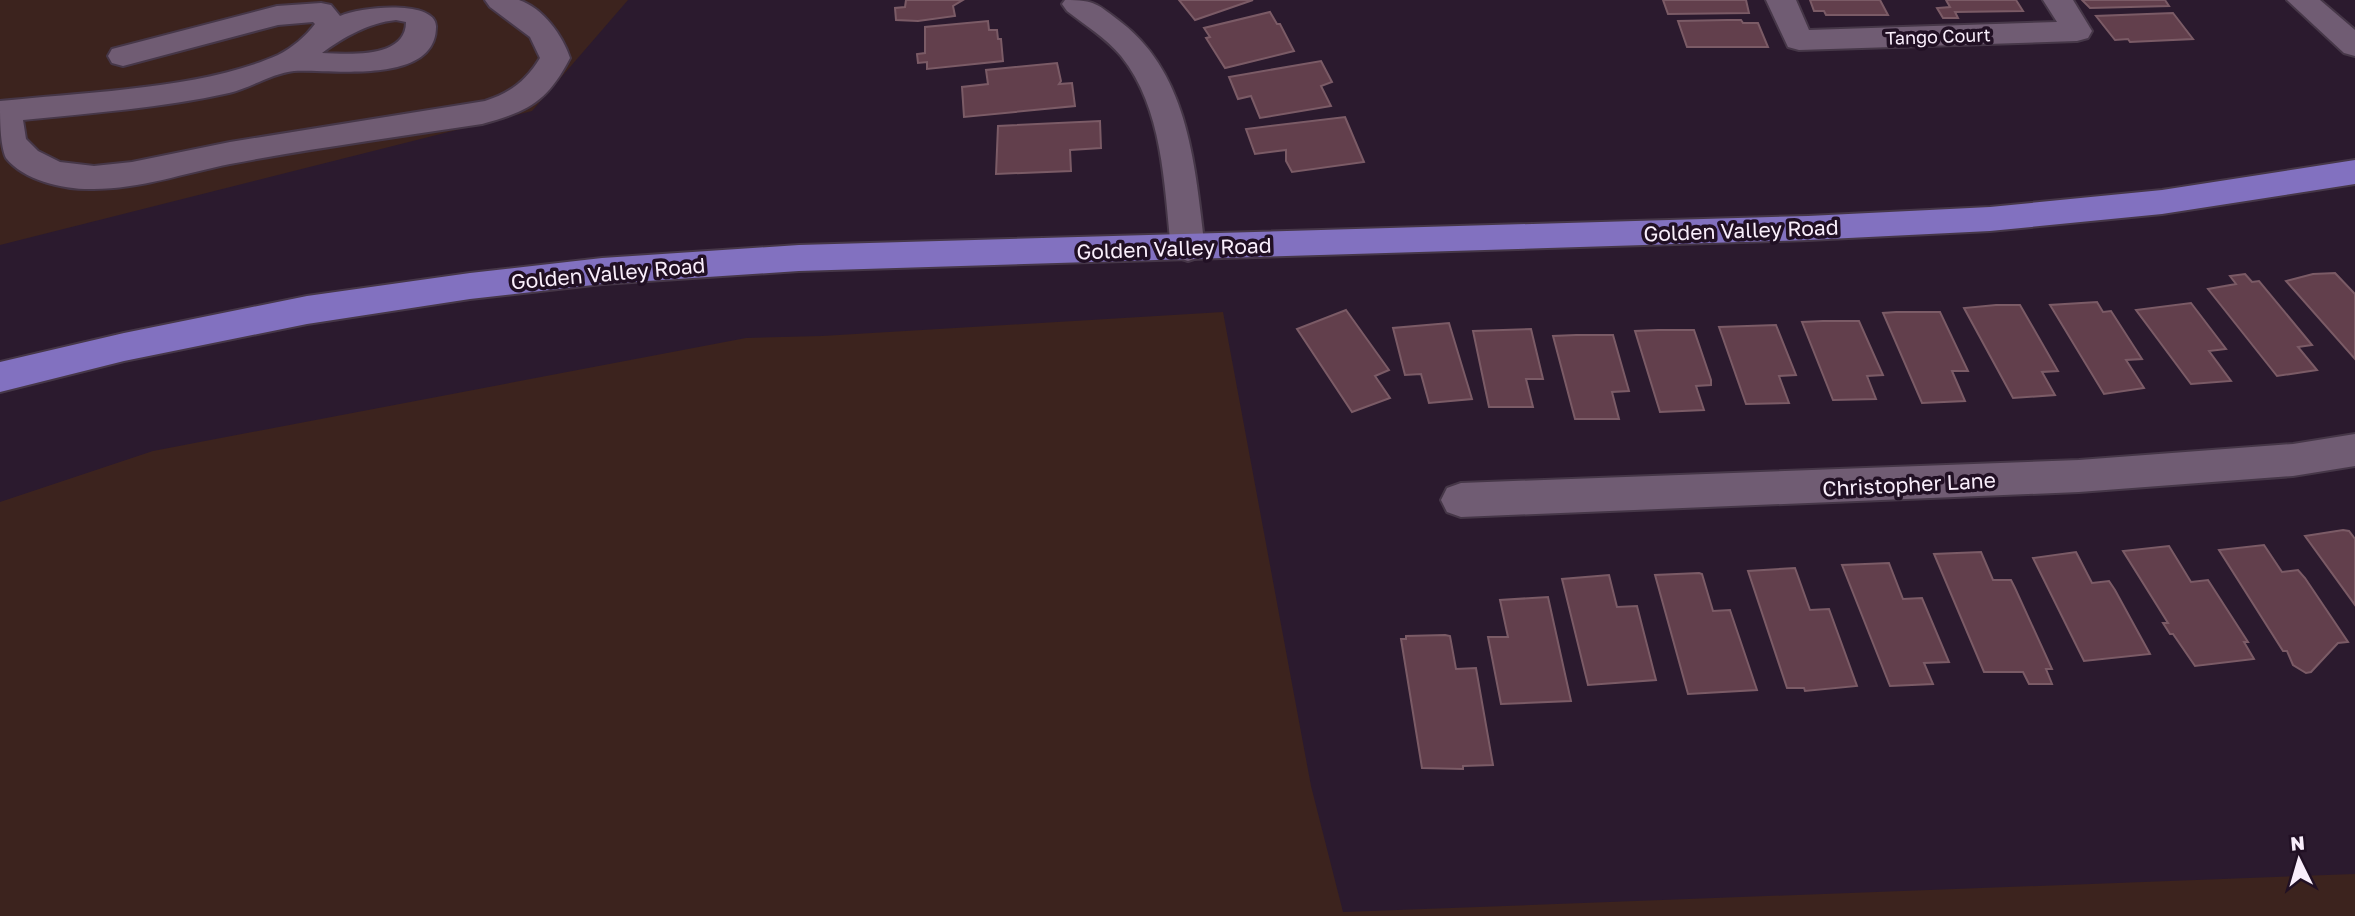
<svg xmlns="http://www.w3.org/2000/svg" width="2355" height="916" viewBox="0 0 2355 916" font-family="'Golos Text',sans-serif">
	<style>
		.green { fill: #3c231e }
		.building { fill: #623f4c; stroke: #7b5b66; stroke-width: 2 }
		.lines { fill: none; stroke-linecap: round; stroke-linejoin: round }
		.minor-casing { stroke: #463748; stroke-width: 4 }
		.major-casing { stroke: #463748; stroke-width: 4 }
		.minor { fill: #705c73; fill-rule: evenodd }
		.major { fill: #8271c0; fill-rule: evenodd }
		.labels { text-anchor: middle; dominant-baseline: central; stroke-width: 7; stroke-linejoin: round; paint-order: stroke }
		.far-street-label { font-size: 18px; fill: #f9eefb; stroke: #211024 }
		.street-label { font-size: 21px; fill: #f9eefb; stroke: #211024 }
	</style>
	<rect width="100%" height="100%" fill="#2b1a2e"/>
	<g class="green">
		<polygon points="0,0 628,0 532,111 0,245"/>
		<polygon points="1223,312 1311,786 1343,912 2355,874 2355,916 0,916 0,502 153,451 746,338 822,336"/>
	</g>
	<g class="building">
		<polygon points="906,0 963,0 953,6 955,16 918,21 896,20 895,8 905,7"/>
		<polygon points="1179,0 1253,0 1195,20"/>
		<polygon points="1663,0 1746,0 1749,13 1668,14"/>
		<polygon points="1810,0 1880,0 1888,15 1826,15 1824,11 1814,11"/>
		<polygon points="1946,0 2016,0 2023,11 1955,12 1958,18 1943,18 1937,8 1950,7"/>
		<polygon points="2082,0 2165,0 2169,6 2090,8"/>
		<polygon points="1270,12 1277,24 1280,24 1294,51 1225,68 1206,38 1210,37 1204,28"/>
		<polygon points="2173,13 2193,39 2130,42 2128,39 2115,40 2096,16"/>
		<polygon points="1727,20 1741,20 1743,23 1758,23 1768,47 1687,47 1678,21"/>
		<polygon points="988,21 989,30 997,30 998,39 1001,39 1003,61 927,69 927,62 918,63 917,54 925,53 925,27"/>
		<polygon points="1321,61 1332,82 1321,86 1331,106 1260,118 1251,96 1238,99 1229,77"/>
		<polygon points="1057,63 1061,81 1059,84 1072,83 1075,106 964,117 962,87 988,84 986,70"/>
		<polygon points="1345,117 1364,162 1292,172 1286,161 1286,150 1255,154 1246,129"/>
		<polygon points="1100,121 1101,148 1070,150 1071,171 996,174 998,126"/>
		<polygon points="2335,273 2355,294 2355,359 2286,281 2313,274"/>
		<polygon points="2245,274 2252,282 2259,281 2307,339 2312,345 2298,347 2317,370 2277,376 2208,289 2236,284 2230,276"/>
		<polygon points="2097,302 2103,312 2111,311 2142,359 2126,360 2144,388 2104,394 2050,305"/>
		<polygon points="2191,303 2226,349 2209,351 2231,381 2191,384 2136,310"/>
		<polygon points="1996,305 2020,305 2058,371 2042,372 2055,395 2013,398 1964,308"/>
		<polygon points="1346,310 1389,370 1375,376 1390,398 1352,412 1297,329"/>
		<polygon points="1896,312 1940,312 1968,371 1952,371 1965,401 1922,403 1883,313"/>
		<polygon points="1823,321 1859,321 1883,375 1867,376 1876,399 1833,400 1802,322"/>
		<polygon points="1449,323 1472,399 1429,403 1421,374 1405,375 1393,328"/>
		<polygon points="1776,325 1796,375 1779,376 1789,403 1746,404 1719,327"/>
		<polygon points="1531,329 1543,379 1526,379 1533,407 1489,407 1473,331"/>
		<polygon points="1658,330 1694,330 1711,380 1711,385 1696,386 1704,410 1660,412 1635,331"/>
		<polygon points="1576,335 1613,335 1629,391 1612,392 1619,419 1575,419 1553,336"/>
		<polygon points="2343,530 2349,531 2355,539 2355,605 2305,536"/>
		<polygon points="2264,545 2282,572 2298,570 2305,578 2348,642 2338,643 2311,672 2306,673 2293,665 2287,651 2283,651 2219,550"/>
		<polygon points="2169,546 2191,582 2208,580 2248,642 2244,642 2254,659 2195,666 2173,634 2170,634 2163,623 2168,623 2123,551"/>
		<polygon points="1981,552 1993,580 2011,580 2015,588 2052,669 2046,669 2052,684 2029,684 2023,672 1984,672 1934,554"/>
		<polygon points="2076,552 2092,583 2109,581 2115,590 2150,654 2084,661 2033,558"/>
		<polygon points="1889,563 1903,599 1922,598 1949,662 1924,663 1933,684 1890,686 1842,565"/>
		<polygon points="1795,568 1810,610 1829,609 1857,686 1805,691 1804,688 1787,688 1748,571"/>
		<polygon points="1699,573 1702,574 1713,611 1730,610 1757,690 1688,694 1655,575"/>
		<polygon points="1609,575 1617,607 1637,606 1656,680 1588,685 1562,579"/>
		<polygon points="1548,597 1571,701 1501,704 1488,637 1508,637 1500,600"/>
		<polygon points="1445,635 1450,636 1456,669 1476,668 1493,765 1463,766 1463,769 1422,768 1401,639 1406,639 1406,636"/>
	</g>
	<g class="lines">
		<defs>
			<g id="minor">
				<path d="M485 0C495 0 510 0 519 0 543 8 563 36 570 58 547 102 529 111 482 124 398 137 313 148 230 164 185 173 140 189 94 189 66 190 24 181 6 158 0 145 0 118 0 101 84 92 202 89 278 55 292 48 306 36 315 24L313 22 278 25 123 66 112 63 108 56 112 49 277 6 321 3 331 5 340 16C362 6 435 0 436 26 437 86 330 69 294 71 273 73 250 88 229 93 162 108 92 113 23 120L26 139 38 151 60 162 94 166 132 162 230 142 485 101C510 93 526 81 540 58L530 37 490 7ZM396 20 406 22C406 59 349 54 322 53 344 37 368 23 396 20Z"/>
				<path d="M1065 0C1096 0 1097 4 1122 23 1190 76 1195 169 1205 248L1200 257 1188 261 1176 257 1171 248C1164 184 1163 108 1121 56 1106 38 1085 25 1067 11L1062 4Z"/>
				<polygon points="1766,0 1796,0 1809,30 2057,22 2043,0 2073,0 2092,31 2088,38 2077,41 1799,50 1788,47"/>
				<polygon points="2287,0 2320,0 2355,30 2355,56 2344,53"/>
				<polygon points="2355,434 2355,466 2293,476 2079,492 1461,517 1447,512 1441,500 1447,488 1461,483 2079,460 2293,444"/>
			</g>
			<polygon id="major" points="2355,160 2355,184 2162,214 1990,231 1808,240 799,271 602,284 470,299 307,324 124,361 0,392 0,362 124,333 307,296 470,273 602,258 799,245 1808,216 1990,207 2162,190"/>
		</defs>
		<use href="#minor" class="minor-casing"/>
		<use href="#major" class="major-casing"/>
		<use href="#minor" class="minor"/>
		<use href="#major" class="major"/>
	</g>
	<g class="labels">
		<g class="far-street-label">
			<text transform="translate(1938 36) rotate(-2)">Tango Court</text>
		</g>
		<g class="street-label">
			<text transform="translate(1741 230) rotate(-2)">Golden Valley Road</text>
			<text transform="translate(1174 248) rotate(-2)">Golden Valley Road</text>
			<text transform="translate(608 273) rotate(-5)">Golden Valley Road</text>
			<text transform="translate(1909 484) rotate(-3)">Christopher Lane</text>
		</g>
	</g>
	<g transform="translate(2299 860) rotate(355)" stroke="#211024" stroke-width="5" paint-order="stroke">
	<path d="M0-5L12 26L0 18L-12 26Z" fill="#f9eefb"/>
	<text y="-10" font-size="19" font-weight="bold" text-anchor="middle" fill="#f9eefb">N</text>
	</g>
</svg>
